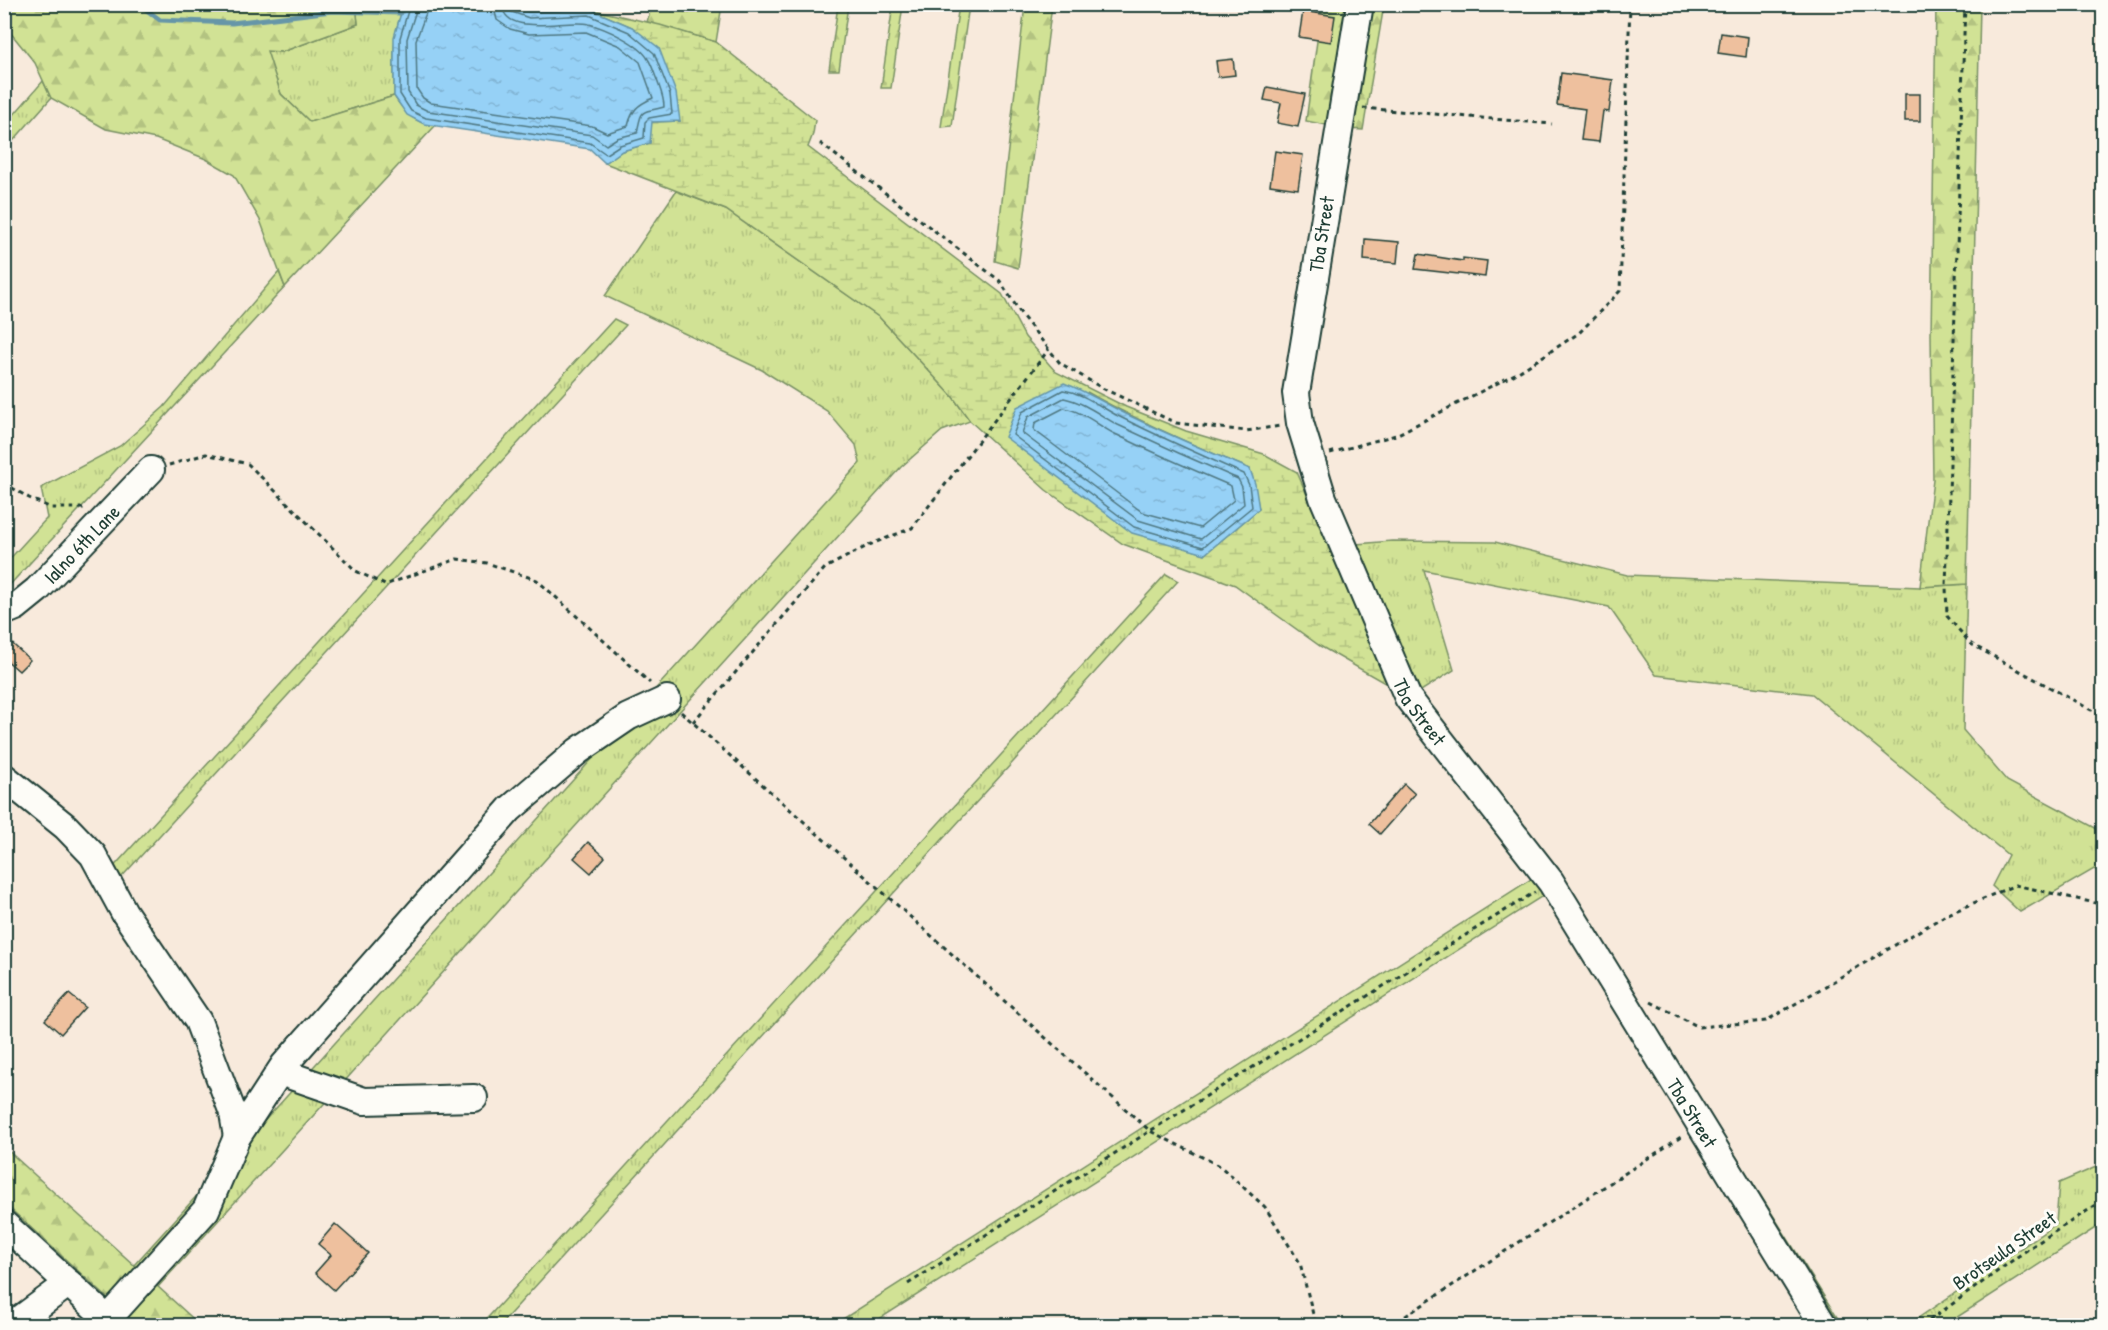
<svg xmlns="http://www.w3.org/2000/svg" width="2108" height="1330" viewBox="0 0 2108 1330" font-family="'Patrick Hand',sans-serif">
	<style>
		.grass { fill: url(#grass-tufts); stroke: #789064; stroke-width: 1.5 }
		.forest { fill: url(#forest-firs); stroke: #789064; stroke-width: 1.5 }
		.wetland { fill: url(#wetland-marsh); stroke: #789064; stroke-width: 1.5; fill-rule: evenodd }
		.water { fill: url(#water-ripples); stroke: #6696a8; stroke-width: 1.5 }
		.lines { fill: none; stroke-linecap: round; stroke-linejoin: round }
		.shore { stroke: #4f7882; stroke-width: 1.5 }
		.stream { stroke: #6696a8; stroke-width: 5 }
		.building { fill: #eec09e; stroke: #1f3d34; stroke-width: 1.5 }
		.minor-casing { stroke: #1f3d34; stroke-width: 30 }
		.path { stroke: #1f3d34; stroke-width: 3; stroke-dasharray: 4.5 4.5; stroke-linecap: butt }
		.minor { stroke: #fdfcf7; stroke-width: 26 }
		.labels { text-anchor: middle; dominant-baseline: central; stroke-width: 6; stroke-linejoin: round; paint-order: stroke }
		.street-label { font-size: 20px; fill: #1f3d34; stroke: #fdfcf7 }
	</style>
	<defs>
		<pattern id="grass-tufts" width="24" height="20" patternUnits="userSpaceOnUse" patternTransform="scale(1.5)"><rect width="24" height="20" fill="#d1e295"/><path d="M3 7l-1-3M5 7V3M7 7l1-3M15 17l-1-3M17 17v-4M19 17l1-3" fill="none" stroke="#b3c381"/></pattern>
		<pattern id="forest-firs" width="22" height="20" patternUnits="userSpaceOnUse" patternTransform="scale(1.5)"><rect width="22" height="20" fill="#d1e295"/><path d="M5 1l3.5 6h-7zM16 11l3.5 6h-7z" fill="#b3c381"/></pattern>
		<pattern id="wetland-marsh" width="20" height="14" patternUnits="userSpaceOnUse" patternTransform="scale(1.5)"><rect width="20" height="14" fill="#d1e295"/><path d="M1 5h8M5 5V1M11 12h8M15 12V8" fill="none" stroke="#b3c381"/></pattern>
		<pattern id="water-ripples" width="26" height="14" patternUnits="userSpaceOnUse" patternTransform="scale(1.5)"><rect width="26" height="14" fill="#96d1f6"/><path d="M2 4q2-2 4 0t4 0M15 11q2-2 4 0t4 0" fill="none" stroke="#81b4d4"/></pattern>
	</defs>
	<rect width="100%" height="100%" fill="#f8eadc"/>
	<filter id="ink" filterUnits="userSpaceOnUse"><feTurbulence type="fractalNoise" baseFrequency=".0167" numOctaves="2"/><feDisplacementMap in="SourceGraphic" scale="12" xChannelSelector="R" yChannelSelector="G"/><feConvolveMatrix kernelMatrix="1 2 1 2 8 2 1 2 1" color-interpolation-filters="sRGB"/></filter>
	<g filter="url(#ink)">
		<g class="grass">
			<path d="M356 5H406C389 33 395 65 394 96L310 122 281 94 266 51 282 52 358 24Z"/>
			<polygon points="43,81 51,98 5,150 5,125"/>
			<polygon points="676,191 726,210 880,318 953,397 970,421 942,431 901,467 158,1287 134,1265 860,463 856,445 827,411 762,370 605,296"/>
			<polygon points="279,272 285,287 5,590 5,564 47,518 41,488 120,446 164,407"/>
			<polygon points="614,319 626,325 118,881 108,873"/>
			<polygon points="1392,541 1495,542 1627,575 1920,587 1967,584 1963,730 2007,781 2103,832 2103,873 2094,869 2020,912 1992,886 2008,855 1812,694 1656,675 1609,607 1424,570 1454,670 1421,691 1396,646 1357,544"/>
			<polygon points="1166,574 1178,581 500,1325 481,1325"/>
			<polygon points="1553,865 1842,1325 1810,1325 1544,895 870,1325 832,1326"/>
			<polygon points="2103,1164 2103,1223 1945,1325 1908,1325 2056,1224 2059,1183"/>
		</g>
		<g class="forest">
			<path d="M4 5H356L358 24 282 52 267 51 281 94 310 122 394 96C405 113 414 123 435 126L285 287 260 220 234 175 206 159 156 139 106 129 51 98 35 63 5 26Z"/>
			<polygon points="652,5 662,5 689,13 692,5 722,5 716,42 647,22"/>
			<polygon points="838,5 848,5 839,70 829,70"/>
			<polygon points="893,5 903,5 891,88 881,88"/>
			<polygon points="959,5 969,5 952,126 941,127"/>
			<polygon points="1025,5 1052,5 1018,268 995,261"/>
			<polygon points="1322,5 1384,5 1363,130 1347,129 1306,121"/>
			<polygon points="1936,5 1980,5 1967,584 1920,587 1933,480 1931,335"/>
			<polygon points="4,1147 200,1325 137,1325 5,1204"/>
		</g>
		<path class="wetland" d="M590 9 660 25 716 42 815 120 813 134 808 147 1002 294 1025 337 1056 372 1126 407 1186 431 1264 454 1297 472 1390 686 1320 646 1235 585 1123 544 1046 490 970 421 953 397 880 318 726 210 605 163 622 151 650 143 651 122 680 121 632 27ZM1087 392C1139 422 1194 446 1250 469L1259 509 1205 554 1183 547Z"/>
		<g class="water">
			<polygon points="406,4 508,5 529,12 590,9 632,27 659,48 676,93 680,121 652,122 650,143 622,151 605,163 590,149 424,124 407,115 394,96 394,37 401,13"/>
			<path d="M1064 383C1085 391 1103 402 1122 412 1164 433 1207 451 1250 469L1255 484 1259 509 1205 554 1132 533 1005 437 1017 407Z"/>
		</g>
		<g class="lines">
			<g class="shore">
				<polyline points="410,4 400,38 400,94 411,111 426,118 590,143 606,154 620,145 644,138 645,122 649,118 672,114 670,94 654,53 629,32 589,15 529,18 512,12 510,4"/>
				<path d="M418 4 407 39 408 92 416 105 428 111 592 135 606 145 617 138 637 133C642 106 641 114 664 107 664 97 660 89 657 80 654 73 652 65 648 59 640 44 605 28 589 24 568 18 504 39 502 4"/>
				<path d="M427 4 426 13 416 40 417 89 423 98 431 103 592 126 607 133 628 126C632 110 637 105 653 98L640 62 620 46 586 32 529 34 510 29 497 20 493 4"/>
				<path d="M1063 390C1084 393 1103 409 1122 418 1162 438 1203 456 1244 474L1249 485 1252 507 1203 547 1134 527 1013 435 1022 412Z"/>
				<path d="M1064 398C1084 402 1101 416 1118 425 1158 444 1198 462 1238 479L1242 487 1244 504 1201 539 1138 520 1022 433 1028 417Z"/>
				<path d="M1064 408C1082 411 1098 425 1113 433 1152 452 1191 469 1231 486L1234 500 1200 528 1142 512 1034 430 1035 423Z"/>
			</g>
			<polyline class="stream" points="139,4 160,20 232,23 332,11 401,13"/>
		</g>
		<g class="building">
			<polygon points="1303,11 1335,16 1331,42 1299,37"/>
			<polygon points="1721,33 1748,37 1746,57 1718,53"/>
			<polygon points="1233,59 1235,75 1218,77 1216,61"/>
			<polygon points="1561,73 1613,80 1609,112 1603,111 1599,142 1581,140 1585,109 1557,105"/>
			<polygon points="1267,87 1305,94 1298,127 1277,123 1281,103 1264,100"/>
			<rect x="1905" y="94" width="15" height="27"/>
			<polygon points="1275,151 1303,155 1298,189 1270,185"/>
			<polygon points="1365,239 1399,242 1397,263 1364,260"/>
			<polygon points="1418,254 1463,261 1463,258 1487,261 1485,277 1415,269"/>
			<polygon points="4,636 30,660 19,671 4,658"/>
			<polygon points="1404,784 1415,794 1380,834 1369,824"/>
			<polygon points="588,842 605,857 591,873 574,858"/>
			<polygon points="69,994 85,1007 61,1034 45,1020"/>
			<polygon points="335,1224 368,1253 334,1290 315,1273 331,1255 318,1244"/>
		</g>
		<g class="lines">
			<defs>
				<g id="minor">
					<path id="s1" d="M1360 4 1296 393 1300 423 1323 498 1408 698 1551 882 1824 1326"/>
					<path id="s2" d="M4 612 16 607 37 590 151 470"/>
					<polyline points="4,777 66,827 93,855 124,912 198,1021 233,1113 237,1137"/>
					<polyline points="280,1072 364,1101 474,1098"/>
					<polyline points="4,1224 115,1326"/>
					<polyline points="108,1319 206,1210 237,1137 284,1065 510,809 578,751 628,717 667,699"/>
					<polyline points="11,1326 69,1283"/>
				</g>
			</defs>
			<use href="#minor" class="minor-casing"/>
			<g class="path">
				<polyline points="1965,4 1946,586 1947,616 1971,644 2104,717"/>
				<polyline points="1363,108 1552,124"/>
				<polyline points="820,143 1000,281 1023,317 1060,363 1102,388 1176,423 1246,431 1280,426"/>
				<polyline points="1330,453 1396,435 1517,373 1579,333 1620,291 1630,4"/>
				<polyline points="169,465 206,454 248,464 356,571 385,585 457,559 487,563 537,580 650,683"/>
				<polyline points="4,483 29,498 51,508 83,508 86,506"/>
				<polyline points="681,712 1150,1131 1220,1166 1265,1207 1300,1263 1316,1326"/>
				<polyline points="693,722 825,568 869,545 912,528 1049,349"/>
				<polyline points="1651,1002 1699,1027 1766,1021 1946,915 2015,885 2104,905"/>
				<polyline points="908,1284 1150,1131 1535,892"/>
				<polyline points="1390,1326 1684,1135"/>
				<polyline points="1922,1326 2031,1247 2104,1200"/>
			</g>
			<use href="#minor" class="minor"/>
		</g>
	</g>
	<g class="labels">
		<g class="street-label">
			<text transform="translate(1321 234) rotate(-81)">Tba Street</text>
			<text stroke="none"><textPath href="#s2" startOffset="104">Ialno 6th Lane</textPath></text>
			<text stroke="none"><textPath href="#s1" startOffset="738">Tba Street</textPath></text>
			<text stroke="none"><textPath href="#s1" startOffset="1224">Tba Street</textPath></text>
			<text transform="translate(2004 1250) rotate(-35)">Brotseula Street</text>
		</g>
	</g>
	<rect width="2108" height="1330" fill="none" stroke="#fdfcf7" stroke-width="24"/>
	<rect x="12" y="12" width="2084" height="1306" fill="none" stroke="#1f3d34" stroke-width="2" filter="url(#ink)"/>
</svg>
